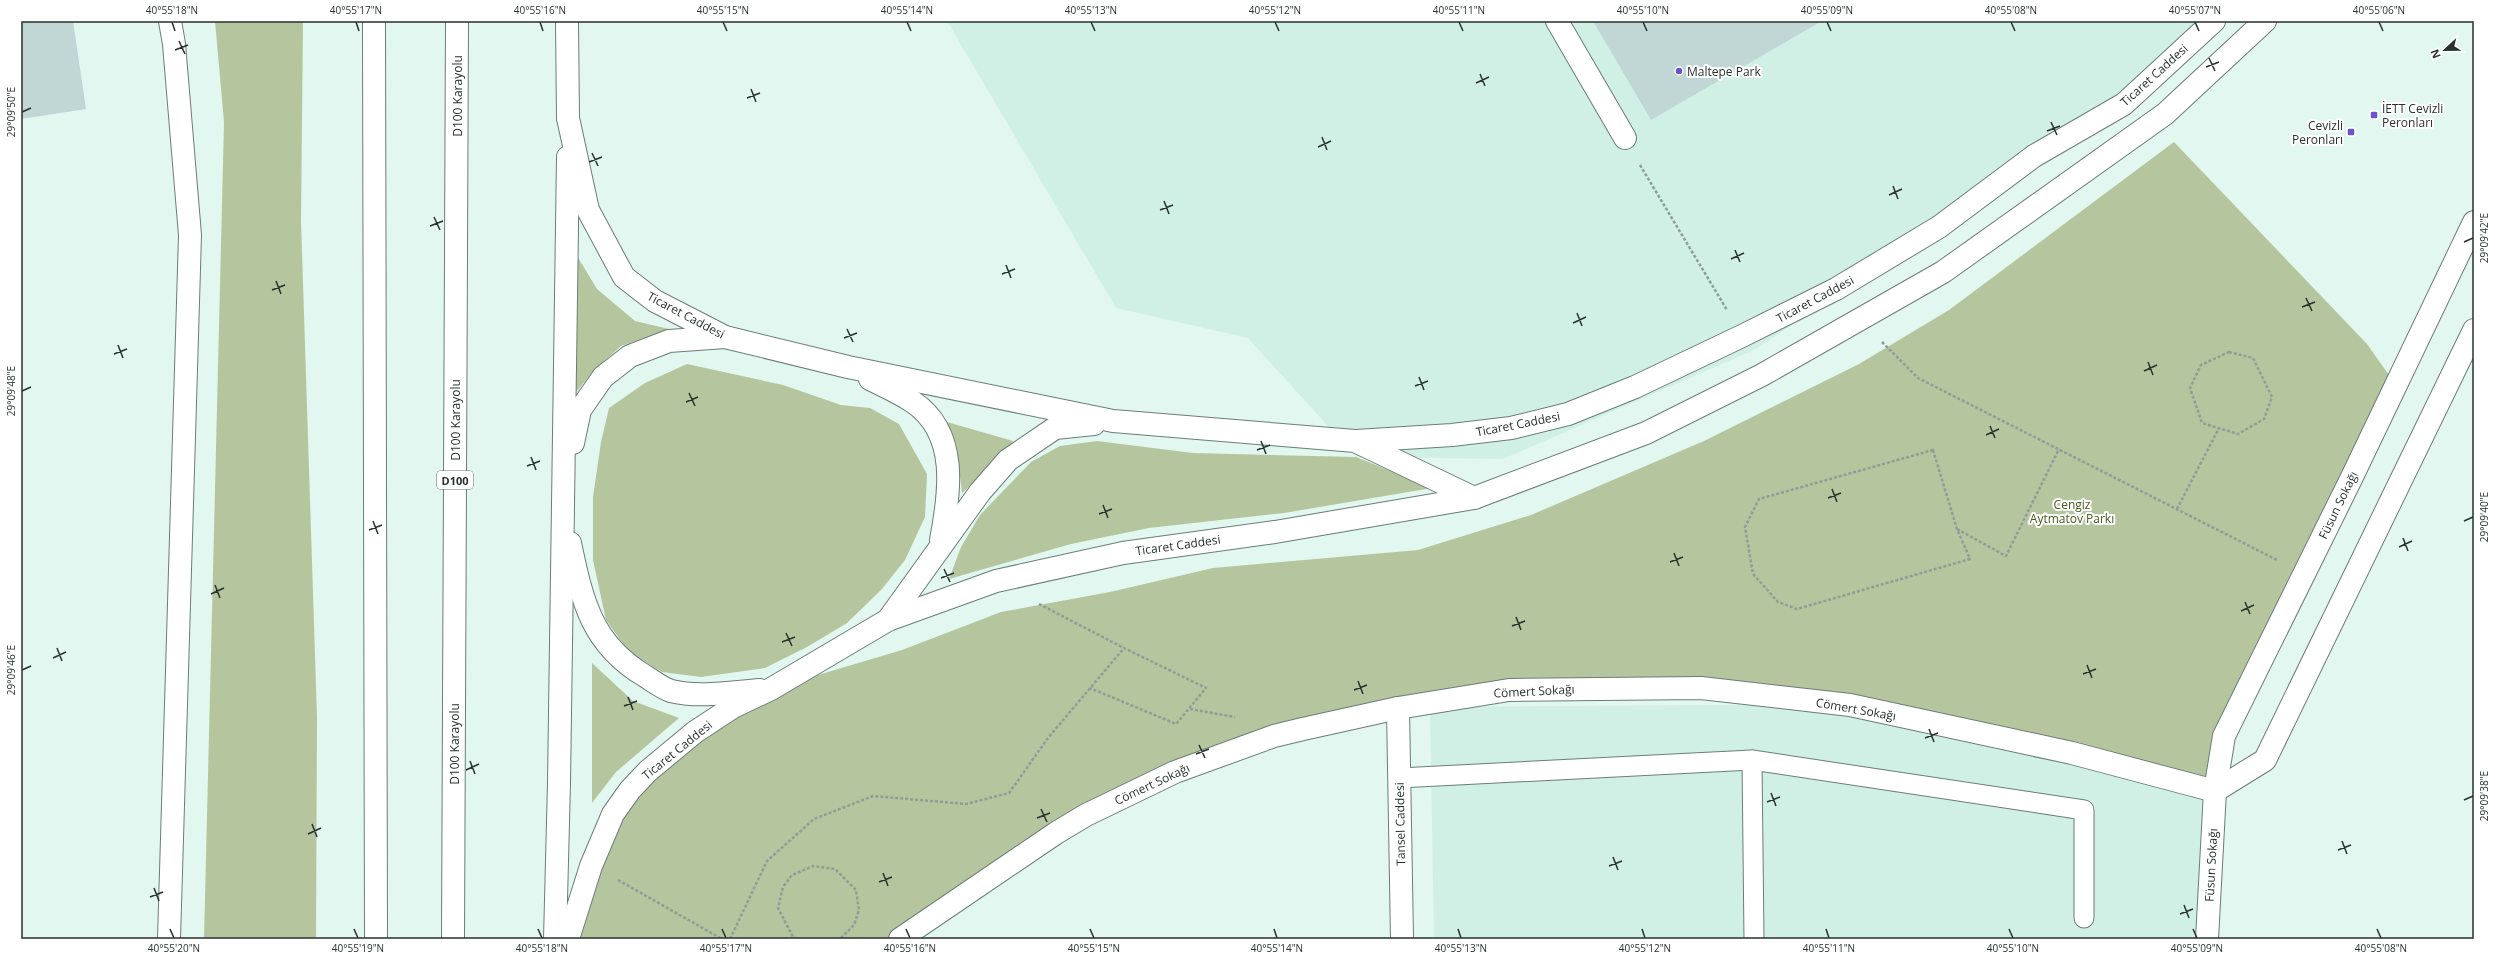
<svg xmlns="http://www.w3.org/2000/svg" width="2495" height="960" viewBox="0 0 2495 960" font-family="'Open Sans',sans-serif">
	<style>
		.built { fill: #d1f0e5 }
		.green { fill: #b5c69e }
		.building { fill: #c0d7d6 }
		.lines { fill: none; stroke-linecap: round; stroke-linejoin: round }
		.lane-casing { stroke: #6a7d77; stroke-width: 21 }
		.street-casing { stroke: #6a7d77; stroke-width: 24 }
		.secondary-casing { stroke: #6a7d77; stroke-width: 24 }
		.highway-casing { stroke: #6a7d77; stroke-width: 24 }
		.path { stroke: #8e9d97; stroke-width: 2.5; stroke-dasharray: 3 2; stroke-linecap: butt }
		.lane { stroke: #fff; stroke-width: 19 }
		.street { stroke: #fff; stroke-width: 22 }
		.secondary { stroke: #fff; stroke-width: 22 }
		.highway { stroke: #fff; stroke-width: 22 }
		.ticks { fill: none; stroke: #29312e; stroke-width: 1.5 }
		.poi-dot { fill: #6954ce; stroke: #fff; stroke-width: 1.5 }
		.labels { text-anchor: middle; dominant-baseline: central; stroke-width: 4; stroke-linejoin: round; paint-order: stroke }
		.shield { fill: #fff; stroke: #696f6d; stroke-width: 1 }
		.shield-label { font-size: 11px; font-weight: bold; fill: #29312e }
		.poi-label { font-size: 12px; fill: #29312e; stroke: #fff; text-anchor: start }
		.street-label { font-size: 12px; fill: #29312e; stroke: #fff }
		.park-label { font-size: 12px; fill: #455d1b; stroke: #fff }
		.neatline { fill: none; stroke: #29312e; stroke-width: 1.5 }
		.ticks-label { font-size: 10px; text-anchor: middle; fill: #29312e }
	</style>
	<rect width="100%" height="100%" fill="#e2f7ef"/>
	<g class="built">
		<polygon points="947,21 2203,21 2103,122 1754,350 1503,459 1356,457 1248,338 1116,308"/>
		<polygon points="1845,704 2214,789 2206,939 1434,939 1430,707"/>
	</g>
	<g class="green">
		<polygon points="215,21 303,21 301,221 317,717 316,939 204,939 224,122"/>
		<polygon points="2174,142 2367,344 2396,385 2224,736 2215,791 1850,705 1509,690 1275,730 1100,809 903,939 571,939 593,879 636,791 727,716 771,689 902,650 1001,612 1110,592 1213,568 1418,550 1531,515 1704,441 1859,364 1949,310"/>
		<polygon points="574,251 597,289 635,321 669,329 621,346 595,369 573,396"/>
		<polygon points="687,364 783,385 841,405 870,408 899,424 927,474 925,517 905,560 882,589 847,623 807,647 765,668 701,677 662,672 629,652 606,620 593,560 593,497 601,442 609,408 645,383"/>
		<polygon points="947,422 1013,441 997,462 962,493 959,467"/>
		<polygon points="1097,441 1193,453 1356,457 1432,488 1284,513 1149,528 1071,544 949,579 961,547 980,515 1031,462 1060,446"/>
		<polygon points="592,663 633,701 679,718 616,772 592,803"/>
	</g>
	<g class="building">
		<polygon points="21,21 73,21 86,109 21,119"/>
		<polygon points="1593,21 1822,21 1651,120"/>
	</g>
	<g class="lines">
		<defs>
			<g id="lane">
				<polyline points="1752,760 1754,939"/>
				<polyline points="1399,778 1752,760 2084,810 2084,918"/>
			</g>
			<g id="street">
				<polyline points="1557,21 1625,138"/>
				<polyline points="1398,708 1402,939"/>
				<polyline points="2207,939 2215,791"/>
			</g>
			<g id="secondary">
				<polyline points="568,118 588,210 624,277 655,301 725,337 848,367 1113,421 1355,441 1474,498"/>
				<path d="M870 379C884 386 900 393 913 402 959 433 950 493 941 540"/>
				<polyline points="1356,441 1452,435 1511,428 1568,414 1635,387 1742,336 1836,289 1939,227 2034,156 2124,104 2214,21"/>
				<polyline points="573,443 580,410 603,377 630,356 669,341 725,337"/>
				<path d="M570 543C582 600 591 644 645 676 653 681 662 688 671 691 699 698 732 692 760 690"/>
				<polyline points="888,620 980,492 1008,460 1055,428 1094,424"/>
				<polyline points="2215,791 2224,736 2352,477 2474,222"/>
				<polyline points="2215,791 2265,760 2474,330"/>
				<polyline points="169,939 190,235 174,44 170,21"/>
				<polyline points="555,939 559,783 568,157"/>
				<polyline points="568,939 591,866 613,814 630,790 648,771 695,732 733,707 771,689 888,620 996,581 1123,553 1275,532 1474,498 1646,433 1762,375 1943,272 2165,114 2265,21"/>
				<polyline points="900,939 1056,833 1086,815 1175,772 1274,736 1303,729 1398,708 1509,690 1701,688 1850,705 2072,753 2215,791"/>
			</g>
			<g id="highway">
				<polyline points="374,21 376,939"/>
				<polyline points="567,21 568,118"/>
				<polyline points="453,939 457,21"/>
			</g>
		</defs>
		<use href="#lane" class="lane-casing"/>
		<use href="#street" class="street-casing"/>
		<use href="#secondary" class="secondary-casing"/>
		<use href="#highway" class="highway-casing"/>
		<g class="path">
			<polyline points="1640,165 1727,310"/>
			<polyline points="1882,342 1918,378 2277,560"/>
			<polygon points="2229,352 2253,358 2272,397 2264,419 2238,434 2202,423 2190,388 2201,365"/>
			<polygon points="1933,450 1957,529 1970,559 1797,609 1778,602 1753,574 1745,527 1759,499"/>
			<polyline points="2177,509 2219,428"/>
			<polyline points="1957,529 2006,556 2059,449"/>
			<polyline points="1039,604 1124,648"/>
			<polyline points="1190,709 1235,717"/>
			<polyline points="618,880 722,939"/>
			<polyline points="730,939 767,861 814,819 873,796 966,804 1009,793 1048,738 1124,648 1206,688 1176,724 1090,688"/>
			<polyline points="797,939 793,937 778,908 783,887 792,875 813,866 835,869 856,890 859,910 854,925 840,939"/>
		</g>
		<use href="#lane" class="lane"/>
		<use href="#street" class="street"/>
		<use href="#secondary" class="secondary"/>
		<use href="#highway" class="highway"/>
	</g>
	<path class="ticks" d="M172 22 175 31M356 22 359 31M540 22 543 31M723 22 727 31M907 22 911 31M1091 22 1095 31M1275 22 1279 31M1459 22 1463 31M1643 22 1647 31M1827 22 1831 31M2011 22 2015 31M2195 22 2199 31M2379 22 2383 31M179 41 185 54M175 50 188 45M2209 58 2215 71M2206 67 2219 62M1480 74 1485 86M1476 83 1489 77M751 89 756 102M747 98 760 93M22 112 31 108M2051 122 2057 135M2047 131 2060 126M1322 137 1327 150M1318 147 1331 141M592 153 598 166M589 162 602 157M1893 186 1898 199M1889 195 1902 189M1164 201 1169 214M1160 210 1173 205M434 217 440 230M430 226 443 221M2464 242 2473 238M1735 250 1740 262M1731 259 1744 253M1006 265 1011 278M1002 274 1015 269M276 281 281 294M272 290 285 285M2306 298 2312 311M2302 307 2315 302M1577 313 1582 326M1573 323 1586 317M847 329 853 342M844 338 857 333M118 345 123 358M114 354 127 349M2148 362 2153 375M2144 371 2157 365M1419 377 1424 390M1415 386 1428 381M22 391 31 387M689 393 695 406M686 402 698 397M1990 426 1995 438M1986 435 1999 429M1261 441 1266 454M1257 450 1270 445M531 457 536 470M527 466 540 461M1832 489 1837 502M1828 498 1841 493M1103 505 1108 518M1099 514 1112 509M373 521 378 534M2464 521 2473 517M369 530 382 525M2403 538 2408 551M2399 547 2412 541M1674 553 1679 566M1670 562 1683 557M944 569 950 582M941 578 954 573M215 585 220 598M211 594 224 588M2245 602 2250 614M2241 611 2254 605M1516 617 1521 630M1512 626 1525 621M786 633 792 646M782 642 795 637M57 648 62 661M53 658 66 652M2087 665 2092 678M22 670 31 666M2083 674 2096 669M1358 681 1363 694M1354 690 1367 685M628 697 633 710M624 706 637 701M1929 729 1934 742M1925 738 1938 733M1199 745 1205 758M1196 754 1209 749M470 761 475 774M466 770 479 764M1771 793 1776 806M2464 800 2473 796M1767 802 1780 797M1041 809 1047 822M1037 818 1050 813M312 824 317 837M308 834 321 828M2342 841 2347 854M2338 850 2351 845M1613 857 1618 870M1609 866 1622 861M883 873 888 886M879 882 892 877M154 888 159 901M150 897 163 892M2184 905 2189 918M2180 914 2193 909M170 929 174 938M354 929 358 938M538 929 542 938M722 929 726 938M906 929 910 938M1090 929 1094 938M1274 929 1277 938M1458 929 1461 938M1642 929 1645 938M1826 929 1829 938M2009 929 2013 938M2193 929 2197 938M2377 929 2381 938"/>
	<g class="poi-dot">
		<circle cx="1679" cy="71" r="4"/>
		<rect x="2370" y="111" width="8" height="8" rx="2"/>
		<rect x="2347" y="128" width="8" height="8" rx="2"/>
	</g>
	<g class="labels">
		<rect class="shield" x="437" y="471" width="36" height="18" rx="3"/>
		<g class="shield-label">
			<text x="455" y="480">D100</text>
		</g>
		<g class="poi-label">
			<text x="1687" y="71">Maltepe Park</text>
			<text x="2382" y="108">İETT Cevizli<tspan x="2382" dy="14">Peronları</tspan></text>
			<text x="2343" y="125" text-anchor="end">Cevizli<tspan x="2343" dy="14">Peronları</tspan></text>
		</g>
		<g class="street-label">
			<text transform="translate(2154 75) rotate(-42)">Ticaret Caddesi</text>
			<text transform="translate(457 96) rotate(-90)">D100 Karayolu</text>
			<text transform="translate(1815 299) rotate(-28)">Ticaret Caddesi</text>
			<text transform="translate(686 315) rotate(28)">Ticaret Caddesi</text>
			<text transform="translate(455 420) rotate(-90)">D100 Karayolu</text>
			<text transform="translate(1518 424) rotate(-11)">Ticaret Caddesi</text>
			<text transform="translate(2338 505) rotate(-64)">Füsun Sokağı</text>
			<text transform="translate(1178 545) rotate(-8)">Ticaret Caddesi</text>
			<text transform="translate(1534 691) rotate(-3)">Cömert Sokağı</text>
			<text transform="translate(1856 709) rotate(10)">Cömert Sokağı</text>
			<text transform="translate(454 744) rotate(-90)">D100 Karayolu</text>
			<text transform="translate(677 750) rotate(-39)">Ticaret Caddesi</text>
			<text transform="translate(1152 784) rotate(-25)">Cömert Sokağı</text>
			<text transform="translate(1400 824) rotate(-91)">Tansel Caddesi</text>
			<text transform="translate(2211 865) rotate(-87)">Füsun Sokağı</text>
		</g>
		<g class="park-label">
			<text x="2072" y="504">Cengiz<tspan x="2072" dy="14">Aytmatov Parkı</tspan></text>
		</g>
	</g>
	<rect width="2495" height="960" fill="none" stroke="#ffffff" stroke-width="44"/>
	<g transform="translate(2445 50) rotate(248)" stroke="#ffffff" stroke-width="3" paint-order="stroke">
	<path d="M0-3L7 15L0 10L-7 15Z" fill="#29312e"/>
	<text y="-6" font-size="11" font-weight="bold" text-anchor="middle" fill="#29312e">N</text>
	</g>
	<rect x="22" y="22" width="2451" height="916" class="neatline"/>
	<g class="ticks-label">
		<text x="172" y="14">40°55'18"N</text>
		<text x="356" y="14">40°55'17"N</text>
		<text x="540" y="14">40°55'16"N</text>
		<text x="723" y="14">40°55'15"N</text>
		<text x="907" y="14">40°55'14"N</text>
		<text x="1091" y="14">40°55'13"N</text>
		<text x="1275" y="14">40°55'12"N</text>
		<text x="1459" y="14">40°55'11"N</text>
		<text x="1643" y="14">40°55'10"N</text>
		<text x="1827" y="14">40°55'09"N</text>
		<text x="2011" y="14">40°55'08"N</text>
		<text x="2195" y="14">40°55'07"N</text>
		<text x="2379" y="14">40°55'06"N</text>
		<text transform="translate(11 112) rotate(-90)" y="4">29°09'50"E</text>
		<text transform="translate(2484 238) rotate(-90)" y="4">29°09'42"E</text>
		<text transform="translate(11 391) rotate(-90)" y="4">29°09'48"E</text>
		<text transform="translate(2484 517) rotate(-90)" y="4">29°09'40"E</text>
		<text transform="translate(11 670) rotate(-90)" y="4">29°09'46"E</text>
		<text transform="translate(2484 796) rotate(-90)" y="4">29°09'38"E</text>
		<text x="174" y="952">40°55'20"N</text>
		<text x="358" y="952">40°55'19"N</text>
		<text x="542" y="952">40°55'18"N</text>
		<text x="726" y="952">40°55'17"N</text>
		<text x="910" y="952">40°55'16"N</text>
		<text x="1094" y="952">40°55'15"N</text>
		<text x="1277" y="952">40°55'14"N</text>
		<text x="1461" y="952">40°55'13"N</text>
		<text x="1645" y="952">40°55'12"N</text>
		<text x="1829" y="952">40°55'11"N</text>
		<text x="2013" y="952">40°55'10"N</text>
		<text x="2197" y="952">40°55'09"N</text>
		<text x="2381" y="952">40°55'08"N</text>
	</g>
</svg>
